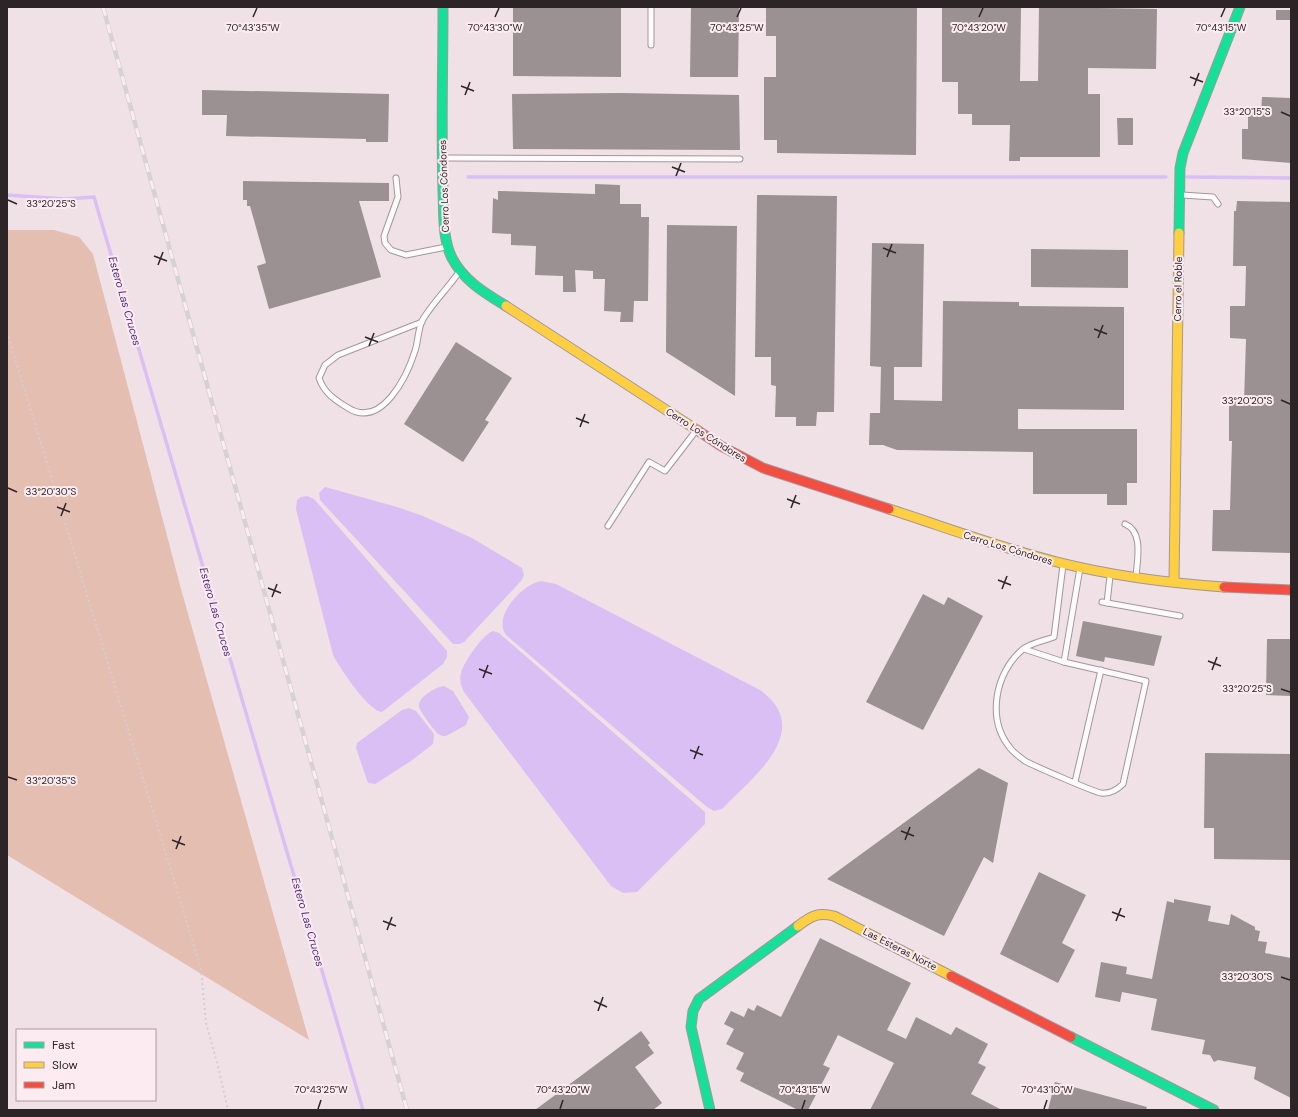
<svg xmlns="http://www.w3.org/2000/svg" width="1298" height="1117" viewBox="0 0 1298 1117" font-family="'DM Sans',sans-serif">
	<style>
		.green { fill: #e4bfb1 }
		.water { fill: #dabff4 }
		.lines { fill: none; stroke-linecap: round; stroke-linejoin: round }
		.stream { stroke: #dabff4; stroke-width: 3.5 }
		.building { fill: #9b9092 }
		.lane-casing { stroke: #a2979b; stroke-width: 7 }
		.fast-casing { stroke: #a2979b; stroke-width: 11 }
		.slow-casing { stroke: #a2979b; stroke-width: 11 }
		.jam-casing { stroke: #a2979b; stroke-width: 11 }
		.path { stroke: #d3ced0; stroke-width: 2; stroke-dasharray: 2 3; stroke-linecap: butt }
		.lane { stroke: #fdfafb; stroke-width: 5 }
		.fast { stroke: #16e098; stroke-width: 9 }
		.slow { stroke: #ffcf43; stroke-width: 9 }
		.jam { stroke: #f24e42; stroke-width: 9 }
		.rail-casing { stroke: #d6d2d3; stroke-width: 4.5 }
		.rail { stroke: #fcecf1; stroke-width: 3; stroke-dasharray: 9; stroke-linecap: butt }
		.ticks { fill: none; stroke: #2d2427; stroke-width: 1.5 }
		.labels { text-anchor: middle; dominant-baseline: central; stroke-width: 4; stroke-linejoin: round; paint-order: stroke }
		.street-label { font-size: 10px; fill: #2d2427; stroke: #fcecf1 }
		.water-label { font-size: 11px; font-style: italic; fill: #562b7f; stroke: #fcecf1 }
		.ticks-label { font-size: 10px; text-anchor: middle; fill: #2d2427; stroke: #fcecf1; stroke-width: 4; stroke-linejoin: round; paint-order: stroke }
	</style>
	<rect width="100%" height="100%" fill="#f0e1e6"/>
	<polygon class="green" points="7,230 54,230 79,237 93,254 181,589 309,1040 7,855"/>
	<g class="water">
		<polygon points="325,487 397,507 423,516 472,538 522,568 524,575 522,580 464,642 459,644 453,644 320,500 319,493"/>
		<path d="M307 496 314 499 447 651V657L443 664 382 712C369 712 339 667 333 655L296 509 297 500 301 497Z"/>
		<path d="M541 581 556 584 760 690C816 730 752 778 722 809L714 811 707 807 506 635C492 616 523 584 541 581Z"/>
		<path d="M493 631 499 633 705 812V824L637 892 623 893 611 886 464 692C461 686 459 680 461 673 463 663 484 633 493 631Z"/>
		<path d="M444 686 453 691 469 717 466 725 446 736C445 736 441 736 440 735 436 734 420 711 419 707 417 697 436 687 444 686Z"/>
		<polygon points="409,708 416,711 434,734 433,744 411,761 375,784 368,783 356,748 357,743 402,710"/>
	</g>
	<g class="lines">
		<g class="stream">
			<polyline points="468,177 1166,177"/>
			<polyline points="1187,177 1291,178"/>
			<polyline points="7,195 65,199 94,197 363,1110"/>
		</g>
	</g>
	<g class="building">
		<polygon points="513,7 621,7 621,77 513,76"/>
		<polygon points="691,7 739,7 738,77 690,77"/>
		<polygon points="766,7 917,7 916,155 777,153 777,140 764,140 764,77 776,77 776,36 766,36"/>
		<polygon points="942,7 1021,8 1020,81 1038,81 1039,7 1157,9 1156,69 1088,68 1088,94 1100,94 1100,157 1020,157 1020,161 1009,161 1010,125 972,125 972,114 958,114 958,82 942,82"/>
		<rect x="1276" y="10" width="15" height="10"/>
		<polygon points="202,90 389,94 388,142 366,142 366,139 226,136 227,115 202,115"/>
		<polygon points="621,93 739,95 740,150 513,149 512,94"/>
		<polygon points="1262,97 1291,98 1291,163 1242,159 1242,129 1248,129 1248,111 1261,112"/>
		<polygon points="1117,118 1133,118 1133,145 1118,145"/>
		<polygon points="243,181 389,183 389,201 359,201 381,277 269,309 257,266 266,263 250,206 247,206 247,200 243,200"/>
		<polygon points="595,184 620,185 620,204 641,204 641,217 649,217 648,301 634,301 633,322 620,322 621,312 604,311 605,279 593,279 593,271 575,270 576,292 563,292 563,276 535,275 536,246 511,245 511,234 492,233 493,198 498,200 498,191 595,194"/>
		<polygon points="757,195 837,196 834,412 817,412 816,426 796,426 796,417 775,417 776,386 771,385 771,357 755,357"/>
		<polygon points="1237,201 1291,202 1291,553 1212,551 1213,510 1230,510 1232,441 1229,441 1229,401 1244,402 1246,339 1230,338 1230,306 1245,306 1246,266 1233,266 1234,211 1236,211"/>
		<polygon points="667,225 737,226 735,396 666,352"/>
		<polygon points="872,243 924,244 922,367 894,367 894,400 942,401 943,301 1019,302 1019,306 1124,307 1124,410 1018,409 1018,429 1137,429 1137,483 1127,483 1127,505 1107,505 1107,494 1033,494 1033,452 897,450 883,445 869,445 870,413 880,413 881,367 870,366"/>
		<polygon points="1031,249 1128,250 1128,288 1031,287"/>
		<polygon points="456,342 512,378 485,420 489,422 463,462 404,424"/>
		<polygon points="923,594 944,605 948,597 983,616 923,730 866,702"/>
		<polygon points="1083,621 1162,636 1154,666 1105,657 1104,662 1076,656"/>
		<polygon points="1267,639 1291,639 1291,696 1266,695"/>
		<polygon points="1205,753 1291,754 1291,860 1214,859 1214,828 1204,828"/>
		<polygon points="979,768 1008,783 993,863 984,857 944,936 827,879"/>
		<polygon points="1039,872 1086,895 1062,943 1075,950 1058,983 1000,954"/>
		<polygon points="1174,899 1211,906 1208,921 1229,925 1231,914 1255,927 1255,930 1260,931 1258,941 1267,942 1265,953 1291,958 1291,1098 1254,1079 1256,1067 1218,1060 1214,1062 1210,1055 1202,1054 1205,1040 1151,1030 1157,999 1122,992 1120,1002 1095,997 1101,962 1127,967 1126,974 1152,979 1167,901 1174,903"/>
		<polygon points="820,938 911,983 887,1030 906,1039 916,1017 951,1035 956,1027 988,1044 978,1063 986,1067 971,1094 1002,1110 870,1110 894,1063 838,1035 823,1065 830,1068 808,1110 798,1110 740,1081 744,1073 736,1069 744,1053 726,1044 734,1029 724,1024 731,1011 744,1017 748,1008 754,1011 757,1005 781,1017"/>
		<polygon points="641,1031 650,1043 648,1045 654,1053 635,1067 662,1103 653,1110 535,1110"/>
		<polygon points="1055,1082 1147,1107 1146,1110 1048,1110"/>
	</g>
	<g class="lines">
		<defs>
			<g id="lane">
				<polyline points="651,7 651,45"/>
				<polyline points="443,158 740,159"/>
				<polyline points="396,178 398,197 384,236 385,243 391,250 406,255 446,247"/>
				<polyline points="1182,195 1213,197 1218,204"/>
				<path d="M422 322 338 355 325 365 319 378C324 393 335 400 348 408 382 429 407 376 415 351 418 342 418 330 422 321 430 306 449 287 459 272"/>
				<path d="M1125 524C1144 532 1137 560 1136 577"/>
				<polyline points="608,526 649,462 665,471 695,432"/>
				<polyline points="1102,602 1180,616"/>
				<polyline points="1107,603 1110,576"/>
				<path d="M1024 649 1064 662 1146 681 1123 784C1117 790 1110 794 1101 793 1094 792 1032 765 1025 761 1020 757 1014 753 1011 749 986 720 995 673 1022 650 1030 643 1044 641 1054 637L1063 565"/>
				<polyline points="1064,662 1080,568"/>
				<polyline points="1075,782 1101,670"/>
			</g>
			<g id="fast">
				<path d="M443 7C443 68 441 129 443 190 444 212 442 238 452 258 464 281 485 293 506 306"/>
				<polyline points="1179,233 1180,168 1183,153 1240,7"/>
				<polyline points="1071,1037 1214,1110"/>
				<polyline points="710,1110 691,1027 693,1011 699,999 798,926"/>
			</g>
			<g id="slow">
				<polyline points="506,306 697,430"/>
				<path d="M889 509C945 527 1000 548 1057 562 1112 576 1168 583 1224 587"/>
				<polyline points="1174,582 1179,233"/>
				<path d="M798 926C811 916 818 912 834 916L951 976"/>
			</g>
			<g id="jam">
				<polyline points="697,430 721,446 763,468 889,509"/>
				<polyline points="1224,587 1291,590"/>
				<polyline points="951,976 1071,1037"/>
			</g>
		</defs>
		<use href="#lane" class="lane-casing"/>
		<use href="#fast" class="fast-casing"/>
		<use href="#slow" class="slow-casing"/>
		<use href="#jam" class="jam-casing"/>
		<polyline class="path" points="7,332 201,969 206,1023 218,1066 228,1110"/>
		<use href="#lane" class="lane"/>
		<use href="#fast" class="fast"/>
		<use href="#slow" class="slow"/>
		<use href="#jam" class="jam"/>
		<defs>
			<polyline id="rail" points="103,7 407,1110"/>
		</defs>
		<use href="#rail" class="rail-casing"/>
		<use href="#rail" class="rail"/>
	</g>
	<path class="ticks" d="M253 17 257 8M495 17 499 8M737 17 741 8M979 17 983 8M1221 17 1225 8M1190 77 1203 82M461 86 474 91M1194 86 1199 73M465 95 470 82M1281 112 1290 116M672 167 685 172M676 176 681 163M8 200 17 204M883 248 896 253M154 256 167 261M887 257 892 244M158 265 163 252M1094 329 1107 334M365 337 378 342M1098 338 1103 325M369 346 374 333M1281 400 1290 404M576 418 589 423M580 427 585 414M8 488 17 492M787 499 800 504M57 507 70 512M791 508 796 495M61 516 66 503M998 580 1011 585M268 588 281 593M1002 589 1007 576M272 597 277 584M1208 661 1221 666M479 669 492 674M1212 670 1217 657M483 678 488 665M1281 689 1290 692M690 750 703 755M694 759 699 746M8 777 17 780M901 831 914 836M172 840 185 845M905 840 910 827M176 849 181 836M1112 912 1125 917M383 921 396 926M1116 921 1121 908M387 930 392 917M1281 977 1290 980M594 1001 607 1007M598 1011 603 997M318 1109 321 1100M560 1109 563 1100M802 1109 805 1100M1044 1109 1047 1100"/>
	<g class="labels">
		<g class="street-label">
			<text transform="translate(444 186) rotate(-92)">Cerro Los Cóndores</text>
			<text transform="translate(1178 289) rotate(-89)">Cerro el Roble</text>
			<text transform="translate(706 435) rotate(32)">Cerro Los Cóndores</text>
			<text transform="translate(1008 548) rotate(17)">Cerro Los Cóndores</text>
			<text transform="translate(900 949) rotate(27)">Las Esteras Norte</text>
		</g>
		<g class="water-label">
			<text transform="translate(125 301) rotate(74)">Estero Las Cruces</text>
			<text transform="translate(216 612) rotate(74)">Estero Las Cruces</text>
			<text transform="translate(308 922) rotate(74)">Estero Las Cruces</text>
		</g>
	</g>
	<g class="ticks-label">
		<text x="253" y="31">70°43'35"W</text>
		<text x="495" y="31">70°43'30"W</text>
		<text x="737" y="31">70°43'25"W</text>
		<text x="979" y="31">70°43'20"W</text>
		<text x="1221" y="31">70°43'15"W</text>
		<text x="1247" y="115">33°20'15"S</text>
		<text x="51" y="207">33°20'25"S</text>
		<text x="1247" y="404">33°20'20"S</text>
		<text x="51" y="495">33°20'30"S</text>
		<text x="1247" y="692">33°20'25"S</text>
		<text x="51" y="784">33°20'35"S</text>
		<text x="1247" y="980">33°20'30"S</text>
		<text x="321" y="1093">70°43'25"W</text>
		<text x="563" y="1093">70°43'20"W</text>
		<text x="805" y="1093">70°43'15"W</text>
		<text x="1047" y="1093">70°43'10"W</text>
	</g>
	<rect width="1298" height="1117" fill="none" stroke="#2d2427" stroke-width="16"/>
	<rect x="16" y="1029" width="140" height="72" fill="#fcecf1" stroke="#a99ca0"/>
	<rect x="24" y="1042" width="20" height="6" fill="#16e098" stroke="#a99ca0"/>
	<text x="52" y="1049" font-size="12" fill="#2d2427">Fast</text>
	<rect x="24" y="1062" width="20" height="6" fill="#ffcf43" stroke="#a99ca0"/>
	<text x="52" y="1069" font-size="12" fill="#2d2427">Slow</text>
	<rect x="24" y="1082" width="20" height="6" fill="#f24e42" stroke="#a99ca0"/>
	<text x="52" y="1089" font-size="12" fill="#2d2427">Jam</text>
</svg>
